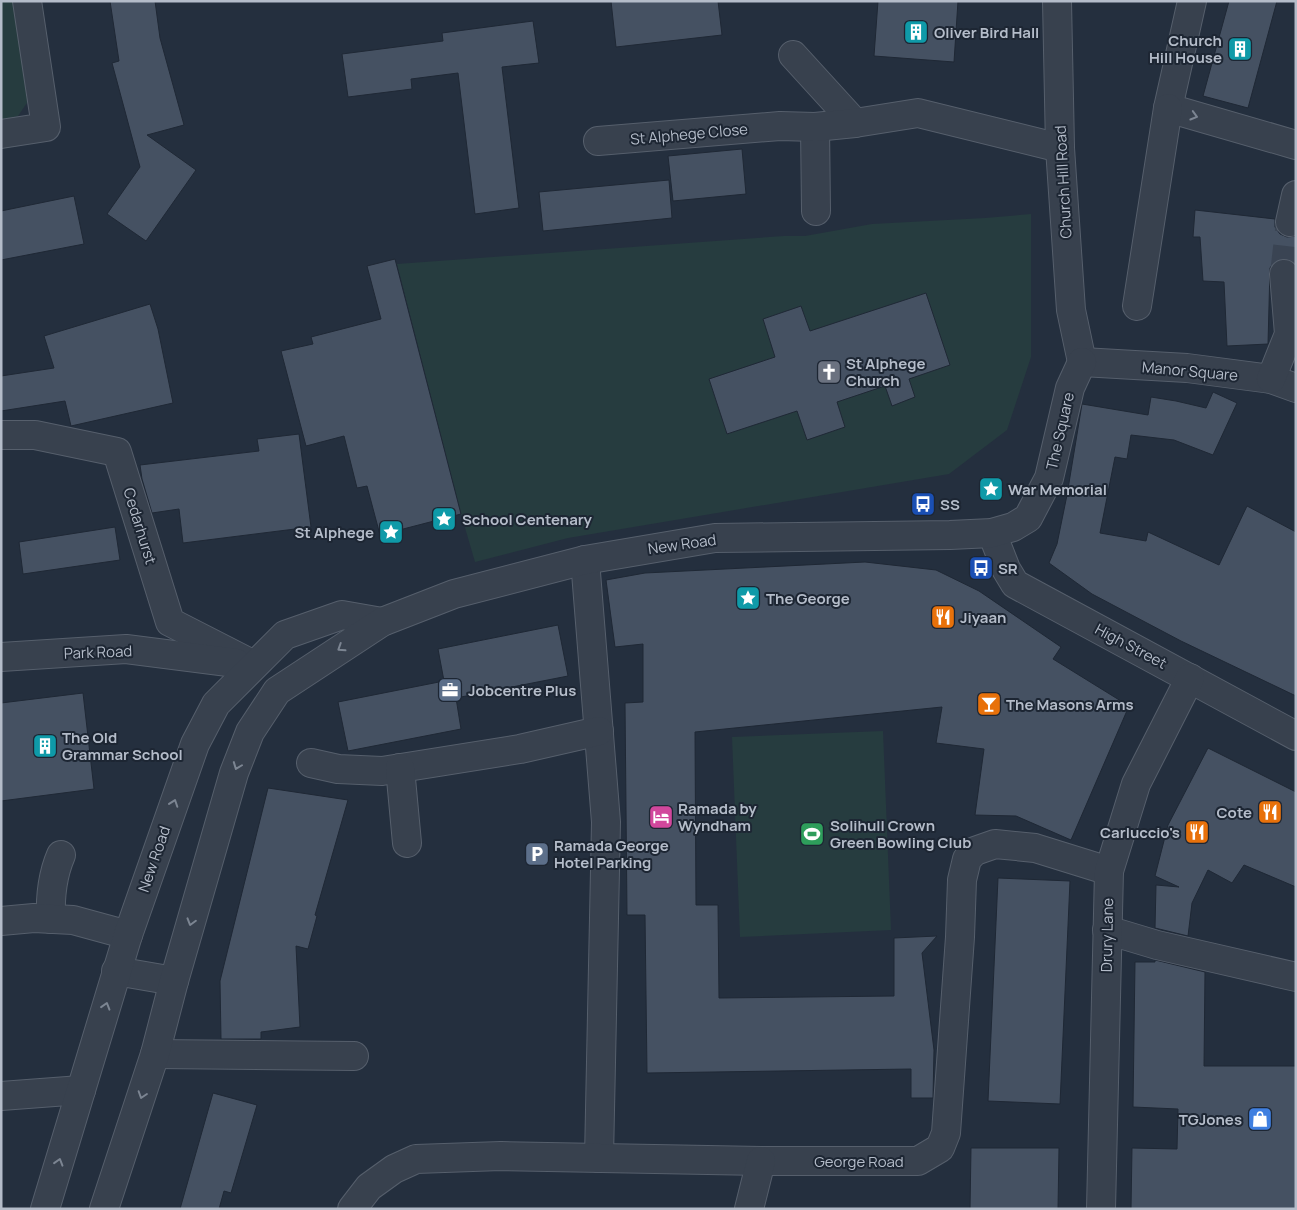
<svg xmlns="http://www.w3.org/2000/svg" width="1297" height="1210" viewBox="0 0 1297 1210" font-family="Manrope,sans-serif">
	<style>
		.green { fill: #263c3f }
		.building { fill: #455162; stroke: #1f2835 }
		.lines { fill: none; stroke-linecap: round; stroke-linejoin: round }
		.minor-tunnel { stroke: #3a4453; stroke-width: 28; stroke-dasharray: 28 14; stroke-linecap: butt }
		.minor-casing { stroke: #565f6c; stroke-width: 30 }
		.minor { stroke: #38414e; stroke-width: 28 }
		.oneway { stroke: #7c8592 }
		.labels { text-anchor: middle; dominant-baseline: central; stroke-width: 4; stroke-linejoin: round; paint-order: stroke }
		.poi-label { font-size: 15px; font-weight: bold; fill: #b4bcc9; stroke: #1d2633; text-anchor: start }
		.street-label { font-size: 15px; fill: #b4bcc9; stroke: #1d2633 }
	</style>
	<rect width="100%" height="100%" fill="#242f3e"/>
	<g class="green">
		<polygon points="1,1 19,1 33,94 18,116 1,120"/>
		<polygon points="1031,214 1031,357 1007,430 949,474 568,538 475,562 461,514 397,264 784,236 805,236 872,224 985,218"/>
		<polygon points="883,731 891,930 740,937 732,737"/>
	</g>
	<g class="building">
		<polygon points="110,1 155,1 160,38 184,125 147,135 196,170 146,241 107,214 140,167 112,63 119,61"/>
		<polygon points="611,1 718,1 722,35 616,47"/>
		<polygon points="878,1 958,1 954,62 874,56"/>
		<polygon points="1229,1 1277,1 1248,108 1203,96"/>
		<polygon points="533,21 539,63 502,67 519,208 475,214 458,73 411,79 412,89 348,97 342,54 443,41 442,33"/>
		<polygon points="742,149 746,194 673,201 668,156"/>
		<polygon points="669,180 672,218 543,231 539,192"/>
		<polygon points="74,196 84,244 1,260 1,211"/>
		<polygon points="1195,210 1275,219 1275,227 1280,234 1287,237 1296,236 1296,264 1290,260 1282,259 1275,261 1270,268 1268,344 1227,346 1224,282 1203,281 1200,237 1193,237"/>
		<polygon points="395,259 461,514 380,535 367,486 357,488 344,436 306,446 281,351 313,344 311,337 381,319 367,266"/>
		<polygon points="926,293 950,365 909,379 915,397 892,406 885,386 837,402 845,427 807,440 797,411 727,434 709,379 775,357 763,319 801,306 810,331"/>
		<polygon points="150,304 158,329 173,403 71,426 65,401 1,411 1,376 54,368 44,336"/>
		<polygon points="1213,392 1237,403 1213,455 1174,440 1131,435 1127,459 1115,457 1100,533 1146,541 1148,532 1219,565 1247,506 1296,532 1296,696 1181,641 1092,594 1049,563 1057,544 1067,495 1082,404 1148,415 1151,397 1176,401 1206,408"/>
		<polygon points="299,434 311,527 183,543 179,509 152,513 142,479 140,465 259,451 257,439"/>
		<polygon points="115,527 120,560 23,574 19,542"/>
		<polygon points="865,562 936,570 979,591 1061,647 1053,659 1129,706 1071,840 1016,816 975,815 984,749 936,743 942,707 695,732 696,905 718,905 719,998 894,996 894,938 937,936 922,953 934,1050 933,1098 911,1098 911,1069 647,1073 645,915 627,915 625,703 643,702 643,644 615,647 606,580 645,573"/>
		<polygon points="558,625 568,676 456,698 461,729 348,751 338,702 444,681 438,649"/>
		<polygon points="83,693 94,789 1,801 1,703"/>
		<polygon points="1208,748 1296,792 1296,887 1244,865 1232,883 1208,870 1192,903 1188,936 1155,928 1156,885 1179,887 1155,876 1168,825"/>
		<polygon points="268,788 348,800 315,915 317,916 308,949 296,946 300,1027 261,1032 261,1039 221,1039 220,981"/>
		<polygon points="998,878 1070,881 1060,1104 988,1101"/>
		<polygon points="1155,960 1205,972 1204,1066 1296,1066 1296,1209 1131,1209 1132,1148 1177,1149 1178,1109 1133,1107 1135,962 1155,962"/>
		<polygon points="213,1093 257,1105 231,1193 224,1191 219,1209 180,1209"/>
		<polygon points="971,1148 1059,1148 1058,1209 970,1209"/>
	</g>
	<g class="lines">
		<polyline class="minor-tunnel" points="1284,274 1290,222"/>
		<defs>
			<g id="minor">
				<polyline points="1057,1 1060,148 1071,310 1082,362"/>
				<polyline points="1192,1 1168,108 1296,145"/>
				<polyline points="793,55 855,123"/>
				<polyline points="815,127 816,211"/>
				<polyline points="1,134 46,127 27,1"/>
				<polyline points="598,141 780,126 815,127 855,123 918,113 1060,148"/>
				<polyline points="1290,222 1296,195"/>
				<polyline points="1137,306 1168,108"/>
				<polyline points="1082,362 1187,368 1271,379 1296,388"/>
				<polyline points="1271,379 1289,334 1284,274"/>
				<polyline points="1,435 35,435 117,452 170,622 254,665"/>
				<polyline points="992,533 1006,569 1015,584 1296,736"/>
				<polyline points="585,560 606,822 599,1158"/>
				<polyline points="1,657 126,649 236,663"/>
				<polyline points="311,763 338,769 382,771 520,749 599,731"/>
				<polyline points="400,768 407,843"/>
				<path d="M51 919C50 897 52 876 61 855"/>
				<polyline points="1,921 34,918 73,920 128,935"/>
				<polyline points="1107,930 1157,945 1296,977"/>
				<polyline points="116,971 174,981"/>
				<polyline points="155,1054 354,1056"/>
				<polyline points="1,1096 81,1090"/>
				<polyline points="45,1209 128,935 195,744 216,704 285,635 342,615 382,622"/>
				<polyline points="104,1209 155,1054 174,981 234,773 250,732 277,691 382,622 454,594 585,560 715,538 950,535 992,533 1013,527 1028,518 1049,478 1070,388 1082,362"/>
				<polyline points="352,1209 369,1187 394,1169 416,1159 501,1156 761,1161 918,1161 940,1148 946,1133 960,937 962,880 967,859 975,851 995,844 1035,848 1109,871"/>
				<polyline points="749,1209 761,1161"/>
				<polyline points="1101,1209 1109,871 1136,784 1190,678"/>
			</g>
		</defs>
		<use href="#minor" class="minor-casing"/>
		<use href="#minor" class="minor"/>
	</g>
	<defs><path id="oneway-chevron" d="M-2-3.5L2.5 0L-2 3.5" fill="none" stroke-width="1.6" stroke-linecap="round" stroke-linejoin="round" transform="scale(1.25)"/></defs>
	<g class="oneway">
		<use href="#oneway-chevron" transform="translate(1194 116) rotate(16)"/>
		<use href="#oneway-chevron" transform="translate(341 648) rotate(147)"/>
		<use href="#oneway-chevron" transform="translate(237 766) rotate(111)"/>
		<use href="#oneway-chevron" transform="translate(174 803) rotate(-71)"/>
		<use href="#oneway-chevron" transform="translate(191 922) rotate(106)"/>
		<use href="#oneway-chevron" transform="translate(106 1006) rotate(-73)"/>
		<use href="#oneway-chevron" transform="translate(142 1095) rotate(108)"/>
		<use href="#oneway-chevron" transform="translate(59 1162) rotate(-73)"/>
	</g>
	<defs>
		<symbol id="building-square" viewBox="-11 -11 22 22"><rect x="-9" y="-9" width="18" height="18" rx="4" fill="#0f9aa8" stroke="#1d2633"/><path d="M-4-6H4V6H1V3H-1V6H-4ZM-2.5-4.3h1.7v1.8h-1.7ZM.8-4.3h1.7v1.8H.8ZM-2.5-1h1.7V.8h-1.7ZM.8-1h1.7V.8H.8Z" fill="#fff"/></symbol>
		<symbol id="church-square" viewBox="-11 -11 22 22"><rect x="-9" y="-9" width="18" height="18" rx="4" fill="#6b7280" stroke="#1d2633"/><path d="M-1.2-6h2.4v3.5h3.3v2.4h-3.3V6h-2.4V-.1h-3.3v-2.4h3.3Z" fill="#fff"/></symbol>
		<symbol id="sight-square" viewBox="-11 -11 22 22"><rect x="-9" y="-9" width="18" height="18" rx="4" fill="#0f9aa8" stroke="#1d2633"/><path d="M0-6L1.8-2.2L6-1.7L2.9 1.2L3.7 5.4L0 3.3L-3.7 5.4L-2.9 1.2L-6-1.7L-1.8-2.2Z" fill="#fff"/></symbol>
		<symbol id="bus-square" viewBox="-11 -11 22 22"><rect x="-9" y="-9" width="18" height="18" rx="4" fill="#1a4fb4" stroke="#1d2633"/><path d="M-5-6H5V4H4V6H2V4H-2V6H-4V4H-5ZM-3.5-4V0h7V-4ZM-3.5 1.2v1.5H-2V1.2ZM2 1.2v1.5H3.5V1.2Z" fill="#fff"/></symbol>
		<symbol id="restaurant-square" viewBox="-11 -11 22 22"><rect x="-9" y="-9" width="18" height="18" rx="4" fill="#e8710a" stroke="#1d2633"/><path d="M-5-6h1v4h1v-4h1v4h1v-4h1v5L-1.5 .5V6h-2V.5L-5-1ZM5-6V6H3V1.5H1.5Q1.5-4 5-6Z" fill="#fff"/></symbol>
		<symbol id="office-square" viewBox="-11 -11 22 22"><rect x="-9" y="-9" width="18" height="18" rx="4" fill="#5c6f8a" stroke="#1d2633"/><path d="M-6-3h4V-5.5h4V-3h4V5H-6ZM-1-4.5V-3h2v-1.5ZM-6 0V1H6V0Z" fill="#fff"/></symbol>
		<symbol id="bar-square" viewBox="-11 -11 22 22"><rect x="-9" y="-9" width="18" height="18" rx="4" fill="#e8710a" stroke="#1d2633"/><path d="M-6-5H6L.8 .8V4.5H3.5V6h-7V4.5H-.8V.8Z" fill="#fff"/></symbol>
		<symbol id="hotel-square" viewBox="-11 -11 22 22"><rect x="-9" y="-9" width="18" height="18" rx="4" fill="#d1479c" stroke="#1d2633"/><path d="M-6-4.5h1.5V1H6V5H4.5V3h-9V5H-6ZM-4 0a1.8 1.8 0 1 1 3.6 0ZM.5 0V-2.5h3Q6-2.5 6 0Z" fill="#fff"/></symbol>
		<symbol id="stadium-square" viewBox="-11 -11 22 22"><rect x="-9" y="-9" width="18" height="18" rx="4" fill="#2e9e5b" stroke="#1d2633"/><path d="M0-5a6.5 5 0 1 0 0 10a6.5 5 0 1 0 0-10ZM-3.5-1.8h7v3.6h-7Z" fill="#fff"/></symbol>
		<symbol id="parking-square" viewBox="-11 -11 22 22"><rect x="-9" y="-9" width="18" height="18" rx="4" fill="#5c6f8a" stroke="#1d2633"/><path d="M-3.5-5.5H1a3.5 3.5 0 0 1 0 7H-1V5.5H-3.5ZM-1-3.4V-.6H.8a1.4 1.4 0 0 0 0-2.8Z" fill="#fff"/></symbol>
		<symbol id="shop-square" viewBox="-11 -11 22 22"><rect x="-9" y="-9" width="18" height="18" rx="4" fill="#3f7fe0" stroke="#1d2633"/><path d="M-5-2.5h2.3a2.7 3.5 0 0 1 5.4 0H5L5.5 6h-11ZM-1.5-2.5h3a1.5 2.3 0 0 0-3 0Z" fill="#fff"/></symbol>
	</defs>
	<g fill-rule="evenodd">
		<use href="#building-square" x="902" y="18" width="28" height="28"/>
		<use href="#building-square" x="1226" y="35" width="28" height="28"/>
		<use href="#church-square" x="815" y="358" width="28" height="28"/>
		<use href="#sight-square" x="977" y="475" width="28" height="28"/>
		<use href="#bus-square" x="909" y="490" width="28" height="28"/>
		<use href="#sight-square" x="430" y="505" width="28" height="28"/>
		<use href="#sight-square" x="377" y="518" width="28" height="28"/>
		<use href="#bus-square" x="967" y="554" width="28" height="28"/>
		<use href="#sight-square" x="734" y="584" width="28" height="28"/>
		<use href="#restaurant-square" x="929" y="603" width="28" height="28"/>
		<use href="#office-square" x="436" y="676" width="28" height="28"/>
		<use href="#bar-square" x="975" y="690" width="28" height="28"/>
		<use href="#building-square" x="31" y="732" width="28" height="28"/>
		<use href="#restaurant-square" x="1256" y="798" width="28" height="28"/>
		<use href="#hotel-square" x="647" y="803" width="28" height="28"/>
		<use href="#restaurant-square" x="1183" y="818" width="28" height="28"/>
		<use href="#stadium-square" x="798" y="820" width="28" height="28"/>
		<use href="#parking-square" x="523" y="840" width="28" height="28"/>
		<use href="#shop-square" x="1246" y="1105" width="28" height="28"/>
	</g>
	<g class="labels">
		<g class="poi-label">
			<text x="934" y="32">Oliver Bird Hall</text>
			<text x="1222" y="40" text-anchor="end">Church<tspan x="1222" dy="17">Hill House</tspan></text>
			<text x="846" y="363">St Alphege<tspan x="846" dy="17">Church</tspan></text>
			<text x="1008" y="489">War Memorial</text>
			<text x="940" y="504">SS</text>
			<text x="462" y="519">School Centenary</text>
			<text x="374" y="532" text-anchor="end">St Alphege</text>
			<text x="998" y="568">SR</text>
			<text x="766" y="598">The George</text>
			<text x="960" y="617">Jiyaan</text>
			<text x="468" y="690">Jobcentre Plus</text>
			<text x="1006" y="704">The Masons Arms</text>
			<text x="62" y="737">The Old<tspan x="62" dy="17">Grammar School</tspan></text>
			<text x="678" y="808">Ramada by<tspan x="678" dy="17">Wyndham</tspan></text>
			<text x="1252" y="812" text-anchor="end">Cote</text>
			<text x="830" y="825">Solihull Crown<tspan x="830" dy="17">Green Bowling Club</tspan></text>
			<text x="1180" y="832" text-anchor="end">Carluccio's</text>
			<text x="554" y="845">Ramada George<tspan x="554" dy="17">Hotel Parking</tspan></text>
			<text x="1242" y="1119" text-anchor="end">TGJones</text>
		</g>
		<g class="street-label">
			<text transform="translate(689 134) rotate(-5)">St Alphege Close</text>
			<text transform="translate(1063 182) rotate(-93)">Church Hill Road</text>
			<text transform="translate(1190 371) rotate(5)">Manor Square</text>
			<text transform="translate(1060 431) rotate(-77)">The Square</text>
			<text transform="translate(140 526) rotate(73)">Cedarhurst</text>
			<text transform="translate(682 544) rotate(-8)">New Road</text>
			<text transform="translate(1131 646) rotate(28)">High Street</text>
			<text transform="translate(98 652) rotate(-2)">Park Road</text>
			<text transform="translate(154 859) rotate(-71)">New Road</text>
			<text transform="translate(1107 935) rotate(-89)">Drury Lane</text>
			<text x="859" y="1161">George Road</text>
		</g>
	</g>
	<rect width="1297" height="1210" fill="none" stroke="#b4bcc9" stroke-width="5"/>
</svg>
